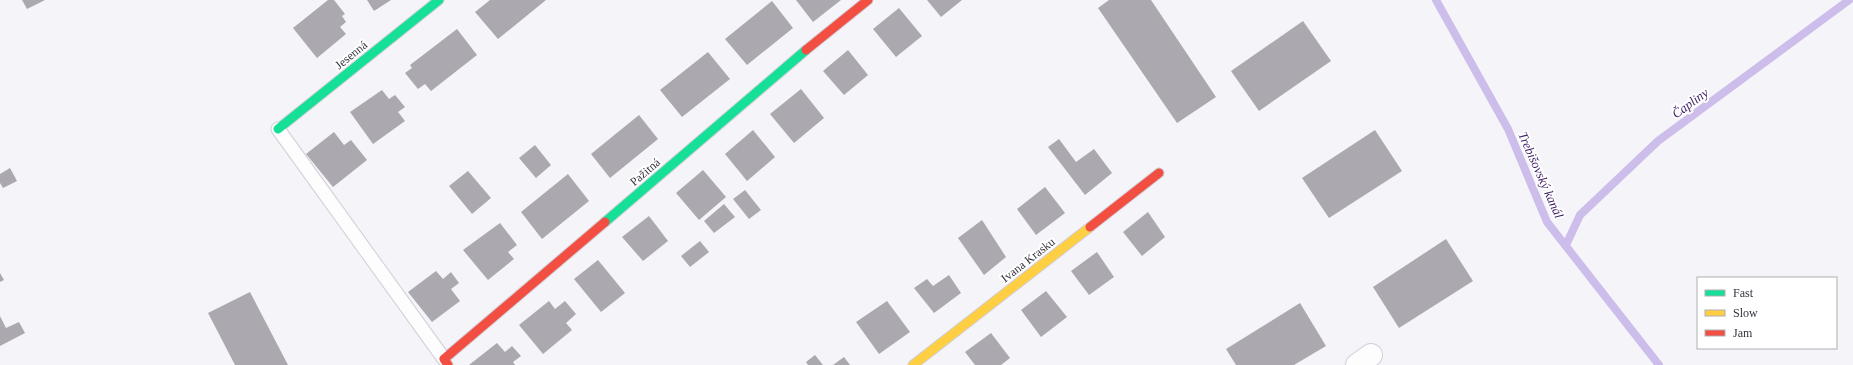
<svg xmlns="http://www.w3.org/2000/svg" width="1853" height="365" viewBox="0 0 1853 365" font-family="Georgia,serif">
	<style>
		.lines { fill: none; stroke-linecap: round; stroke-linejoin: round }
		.stream { stroke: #ccbdea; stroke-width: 8 }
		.building { fill: #aba9af }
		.lane-casing { stroke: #d1ced7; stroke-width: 15 }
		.street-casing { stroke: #d1ced7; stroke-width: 24 }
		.fast-casing { stroke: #d1ced7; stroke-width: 11 }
		.slow-casing { stroke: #d1ced7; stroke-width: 11 }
		.jam-casing { stroke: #d1ced7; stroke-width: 11 }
		.lane { stroke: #fefdfe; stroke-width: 13 }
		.street { stroke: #fefdfe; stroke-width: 22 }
		.fast { stroke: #16e098; stroke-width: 9 }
		.slow { stroke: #ffcf43; stroke-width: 9 }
		.jam { stroke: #f24e42; stroke-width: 9 }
		.labels { text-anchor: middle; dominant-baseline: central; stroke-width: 4; stroke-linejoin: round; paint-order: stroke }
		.street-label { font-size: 12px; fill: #36323d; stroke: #fff }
		.water-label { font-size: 13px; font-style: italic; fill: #3d1c63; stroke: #fff }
	</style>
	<rect width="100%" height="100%" fill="#f5f4f9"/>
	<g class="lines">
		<g class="stream">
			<polyline points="1436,0 1508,129 1547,222 1659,365"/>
			<polyline points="1566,245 1580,215 1658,141 1849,0"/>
		</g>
	</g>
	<g class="building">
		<polygon points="22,0 45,0 27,9"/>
		<polygon points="328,0 334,0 345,14 342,16 346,22 340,27 346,34 317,58 293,28"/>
		<polygon points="367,0 391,0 374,11"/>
		<polygon points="490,0 546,0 498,39 475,12"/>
		<polygon points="796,0 841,0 813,22"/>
		<polygon points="927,0 962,0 941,17"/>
		<polygon points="1109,0 1151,0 1216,97 1177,123 1098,8"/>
		<polygon points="772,1 793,28 747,65 725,39"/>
		<polygon points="899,8 922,36 896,57 873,29"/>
		<polygon points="1303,21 1331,61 1259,111 1231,71"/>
		<polygon points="457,29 477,55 431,91 425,84 418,89 405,73 412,68 410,65"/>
		<polygon points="848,50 868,75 844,95 823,71"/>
		<polygon points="708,52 730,79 682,117 660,90"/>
		<polygon points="801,89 824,118 794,143 770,114"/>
		<polygon points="382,90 389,99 395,95 405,107 398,112 405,121 373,144 350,112"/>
		<polygon points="639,115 658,139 610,178 591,154"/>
		<polygon points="753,130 775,157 747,181 725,154"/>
		<polygon points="1375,130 1402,171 1329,218 1302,178"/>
		<polygon points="334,132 344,145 351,140 367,160 333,187 306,154"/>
		<polygon points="1059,139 1076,162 1094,149 1112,173 1085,195 1048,147"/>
		<polygon points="535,145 551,165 536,178 519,158"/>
		<polygon points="10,168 17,181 3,188 0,183 0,174"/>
		<polygon points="703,170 726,197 699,220 676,193"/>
		<polygon points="468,171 491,198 472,214 449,186"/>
		<polygon points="568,174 589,201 542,239 521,212"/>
		<polygon points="1045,187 1065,213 1036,235 1017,209"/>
		<polygon points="745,190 761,210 749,219 733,199"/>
		<polygon points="724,204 735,217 714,233 704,221"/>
		<polygon points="1148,212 1165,237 1142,256 1123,232"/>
		<polygon points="649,216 668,241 643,261 622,237"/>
		<polygon points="982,220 1006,257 984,275 958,238"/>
		<polygon points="500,223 517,245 508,252 514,259 488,280 463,250"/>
		<polygon points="1446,239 1473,281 1399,328 1373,287"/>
		<polygon points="700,241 709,252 690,267 681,256"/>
		<polygon points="1097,252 1114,277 1089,295 1071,271"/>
		<polygon points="598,260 625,293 601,312 574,279"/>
		<polygon points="436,271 443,279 451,272 459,283 451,289 460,301 432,322 408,292"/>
		<polygon points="0,273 4,280 0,282"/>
		<polygon points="949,275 961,293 934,313 914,288 927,279 933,286"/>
		<polygon points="1046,291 1067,317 1041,337 1021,310"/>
		<polygon points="250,292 288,365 235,365 208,313"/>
		<polygon points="549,301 555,309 565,301 576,314 566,323 572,330 543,354 519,325"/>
		<polygon points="887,301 910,332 879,354 856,322"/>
		<polygon points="1300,303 1326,346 1294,365 1236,365 1226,349"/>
		<polygon points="0,316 6,328 19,322 25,333 0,346"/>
		<polygon points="991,333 1010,358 1001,365 975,365 965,352"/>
		<polygon points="497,343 505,352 512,346 521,356 513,362 515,365 469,365"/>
		<polygon points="815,355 823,365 808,365 806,362"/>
		<polygon points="844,357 850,365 833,365"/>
	</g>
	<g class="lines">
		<defs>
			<polyline id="lane" points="278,129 444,359"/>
			<polyline id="street" points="1357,365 1371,355"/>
			<g id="fast">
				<polyline points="278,129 439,0"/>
				<polyline points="605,222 806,50"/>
			</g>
			<polyline id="slow" points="913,365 1090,227"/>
			<g id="jam">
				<polyline points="806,50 868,0"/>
				<polyline points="1090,227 1159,173"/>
				<polyline points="448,365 444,359 605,222"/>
			</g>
		</defs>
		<use href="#lane" class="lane-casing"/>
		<use href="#street" class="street-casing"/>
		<use href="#fast" class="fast-casing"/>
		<use href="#slow" class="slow-casing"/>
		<use href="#jam" class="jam-casing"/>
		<use href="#lane" class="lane"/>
		<use href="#street" class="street"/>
		<use href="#fast" class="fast"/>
		<use href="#slow" class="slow"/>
		<use href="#jam" class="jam"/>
	</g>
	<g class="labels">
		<g class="street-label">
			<text transform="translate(351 55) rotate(-39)">Jesenná</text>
			<text transform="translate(645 172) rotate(-41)">Pažitná</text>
			<text transform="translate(1028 260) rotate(-38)">Ivana Krasku</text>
		</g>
		<g class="water-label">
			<text transform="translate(1690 103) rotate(-36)">Čapliny</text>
			<text transform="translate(1541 175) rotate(66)">Trebišovský kanál</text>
		</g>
	</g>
	<rect x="1697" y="277" width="140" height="72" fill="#ffffff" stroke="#afadb1"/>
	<rect x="1705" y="290" width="20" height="6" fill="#16e098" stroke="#afadb1"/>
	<text x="1733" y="297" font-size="12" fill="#36323d">Fast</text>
	<rect x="1705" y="310" width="20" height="6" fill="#ffcf43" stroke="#afadb1"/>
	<text x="1733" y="317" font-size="12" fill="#36323d">Slow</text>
	<rect x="1705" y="330" width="20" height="6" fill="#f24e42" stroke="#afadb1"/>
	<text x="1733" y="337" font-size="12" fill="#36323d">Jam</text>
</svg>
